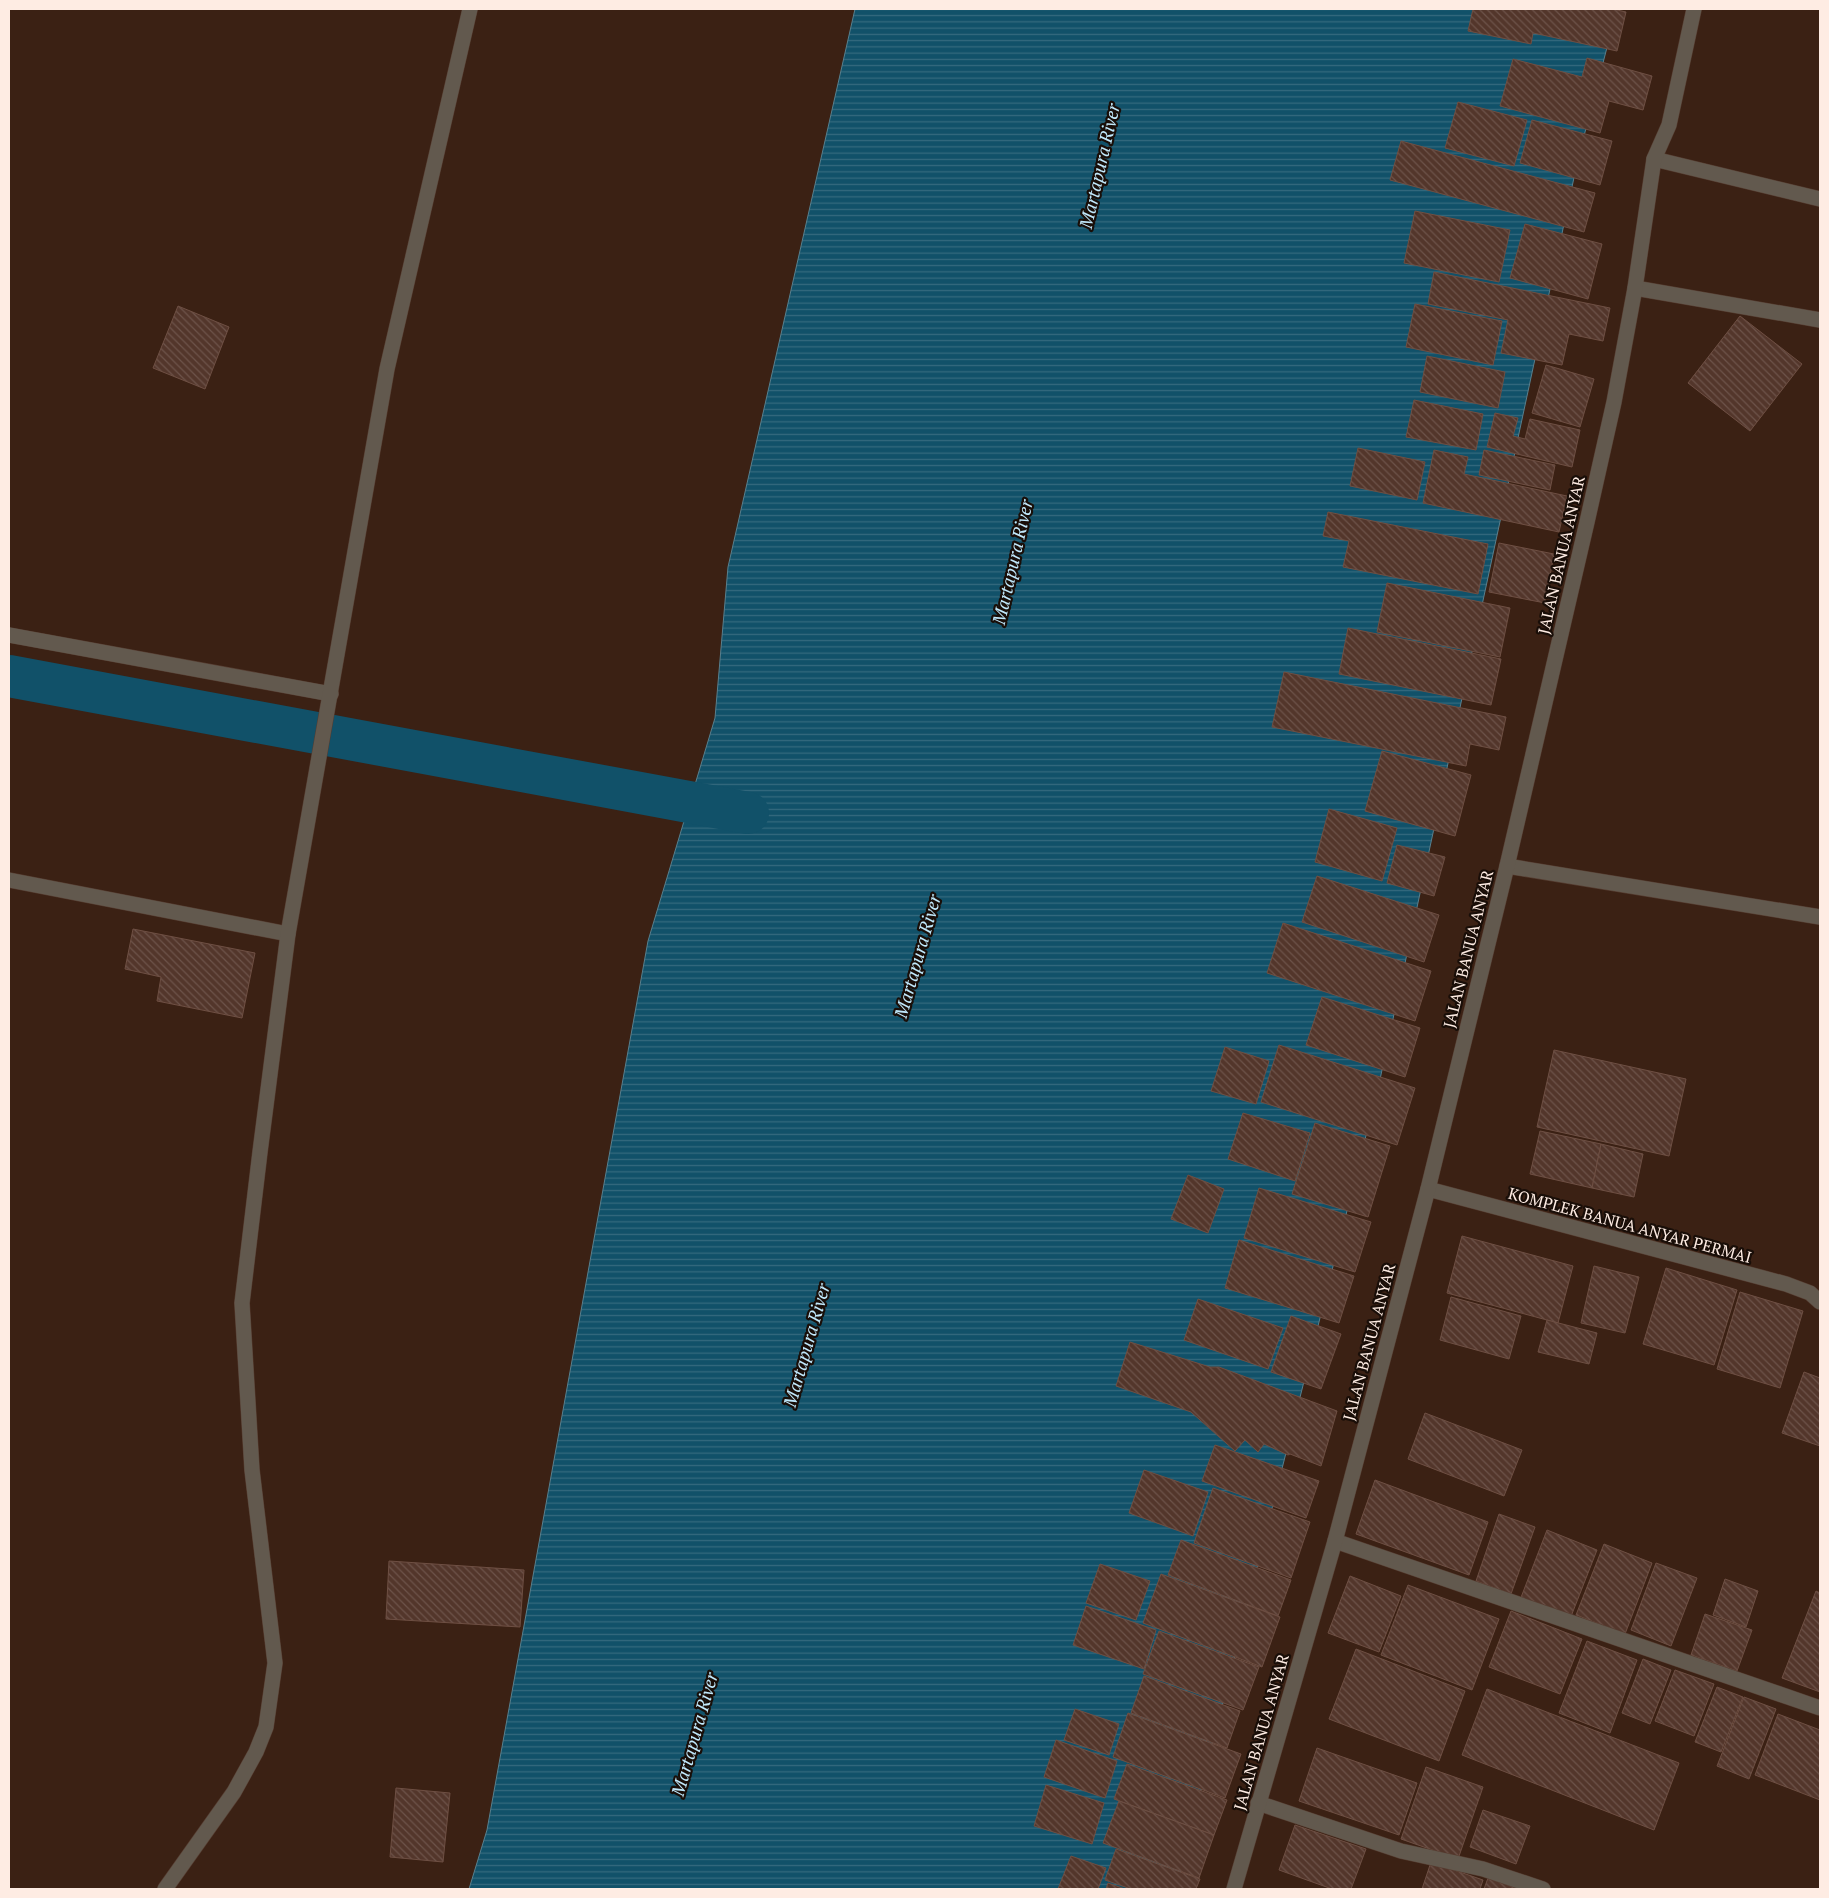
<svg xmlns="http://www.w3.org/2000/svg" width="1829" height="1898" viewBox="0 0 1829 1898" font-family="'PT Serif',serif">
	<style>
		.water { fill: url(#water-rules); stroke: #58808e }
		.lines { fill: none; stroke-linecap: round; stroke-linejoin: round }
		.canal { stroke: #115169; stroke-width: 42 }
		.building { fill: url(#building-back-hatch); stroke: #6e4f43 }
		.service-casing { stroke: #563d31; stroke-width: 16 }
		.minor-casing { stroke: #563d31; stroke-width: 16 }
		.tertiary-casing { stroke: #563d31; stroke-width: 16 }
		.service { stroke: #62594e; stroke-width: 15 }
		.minor { stroke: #62594e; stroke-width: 15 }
		.tertiary { stroke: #62594e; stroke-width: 15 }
		.labels { text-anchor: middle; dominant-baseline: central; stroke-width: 4.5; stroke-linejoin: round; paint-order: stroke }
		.street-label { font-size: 16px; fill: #feece3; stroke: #190e08 }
		.water-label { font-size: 18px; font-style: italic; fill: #c1e9fc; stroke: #190e08 }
	</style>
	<defs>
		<pattern id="water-rules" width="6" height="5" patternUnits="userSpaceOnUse" patternTransform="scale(1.25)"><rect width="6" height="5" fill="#115169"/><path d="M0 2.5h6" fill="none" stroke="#356a7e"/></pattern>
		<pattern id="building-back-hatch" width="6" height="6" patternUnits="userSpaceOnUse" patternTransform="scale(1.25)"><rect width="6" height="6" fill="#53362b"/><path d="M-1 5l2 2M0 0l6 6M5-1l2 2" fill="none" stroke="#6d534a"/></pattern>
	</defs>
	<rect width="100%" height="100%" fill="#3b2114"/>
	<polygon class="water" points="855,9 1617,9 1578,159 1379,1084 1176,1889 469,1889 487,1830 648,941 715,718 728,567"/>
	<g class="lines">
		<polyline class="canal" points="9,676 748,813"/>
	</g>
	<g class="building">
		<polygon points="1473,9 1613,9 1626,12 1617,51 1533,33 1531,44 1468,31"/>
		<polygon points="1587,58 1652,76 1643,110 1609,101 1600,133 1500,106 1513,59 1582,77"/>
		<polygon points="1458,102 1527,120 1514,166 1445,148"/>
		<polygon points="1532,120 1612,141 1600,185 1520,163"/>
		<polygon points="1401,141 1595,193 1584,232 1390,180"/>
		<polygon points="1415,211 1510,230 1499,282 1404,263"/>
		<polygon points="1525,224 1602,244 1588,299 1510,278"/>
		<polygon points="1434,272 1610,308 1603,341 1569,334 1562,365 1501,353 1508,320 1428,304"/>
		<polygon points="1415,304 1502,321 1493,365 1406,347"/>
		<polygon points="178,306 229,327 205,389 153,368"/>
		<polygon points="1740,316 1802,364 1750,431 1688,383"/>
		<polygon points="1427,356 1505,372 1498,408 1420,392"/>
		<polygon points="1546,365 1594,379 1580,427 1532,413"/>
		<polygon points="1414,400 1483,414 1476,450 1406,437"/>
		<polygon points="1495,413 1518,418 1513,436 1525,439 1530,419 1580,430 1572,467 1487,447"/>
		<polygon points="1358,448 1425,462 1417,500 1350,486"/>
		<polygon points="1434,450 1468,457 1464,474 1567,496 1559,532 1423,503"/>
		<polygon points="1484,450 1555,465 1550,490 1479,475"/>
		<polygon points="1328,512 1488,544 1478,594 1343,567 1349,541 1323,536"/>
		<polygon points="1499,543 1554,554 1545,603 1489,592"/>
		<polygon points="1387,583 1510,608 1500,657 1377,632"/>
		<polygon points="1348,628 1501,659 1491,705 1339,674"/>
		<polygon points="1284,672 1506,717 1499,750 1470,744 1466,766 1272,727"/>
		<polygon points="1382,751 1471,775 1455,836 1365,811"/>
		<polygon points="1329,809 1397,828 1382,881 1315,862"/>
		<polygon points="1397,845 1445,857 1434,896 1387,883"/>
		<polygon points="1317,876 1439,915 1424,962 1302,922"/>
		<polygon points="1283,923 1431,971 1415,1021 1267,973"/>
		<polygon points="133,929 255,953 242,1018 157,1001 161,977 125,969"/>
		<polygon points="1322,997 1420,1028 1405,1077 1306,1045"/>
		<polygon points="1279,1045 1415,1088 1397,1145 1261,1102"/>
		<polygon points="1225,1047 1269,1061 1256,1104 1211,1091"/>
		<polygon points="1554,1050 1686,1079 1669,1156 1537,1127"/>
		<polygon points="1243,1113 1310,1133 1295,1181 1228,1159"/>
		<polygon points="1315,1123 1390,1146 1368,1217 1292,1194"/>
		<polygon points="1540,1131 1601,1144 1592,1188 1530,1174"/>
		<polygon points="1601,1144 1643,1154 1634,1197 1592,1188"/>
		<polygon points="1188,1175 1224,1189 1208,1233 1171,1219"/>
		<polygon points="1259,1188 1371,1222 1355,1272 1244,1238"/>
		<polygon points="1462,1236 1573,1266 1558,1323 1447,1293"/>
		<polygon points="1239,1240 1354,1276 1339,1323 1225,1288"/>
		<polygon points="1594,1266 1639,1277 1625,1333 1581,1323"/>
		<polygon points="1666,1268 1737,1290 1714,1365 1643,1344"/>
		<polygon points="1740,1292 1803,1311 1780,1388 1717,1369"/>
		<polygon points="1451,1297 1521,1316 1509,1359 1440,1340"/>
		<polygon points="1198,1299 1283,1328 1268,1369 1184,1340"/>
		<polygon points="1291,1316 1341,1334 1321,1389 1271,1372"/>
		<polygon points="1547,1320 1597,1333 1589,1364 1538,1352"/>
		<polygon points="1130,1342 1210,1367 1219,1367 1337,1411 1321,1466 1290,1454 1288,1455 1264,1444 1258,1452 1245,1440 1235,1451 1191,1412 1116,1386"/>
		<polygon points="1804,1372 1820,1378 1820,1446 1782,1433"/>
		<polygon points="1425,1413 1522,1450 1504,1496 1408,1459"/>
		<polygon points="1215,1445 1319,1481 1306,1518 1202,1481"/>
		<polygon points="1144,1470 1208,1492 1193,1536 1129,1513"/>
		<polygon points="1375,1480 1488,1522 1469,1575 1356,1534"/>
		<polygon points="1213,1488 1310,1522 1291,1578 1194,1543"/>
		<polygon points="1499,1514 1535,1527 1511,1594 1476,1581"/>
		<polygon points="1547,1530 1597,1550 1570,1619 1520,1600"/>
		<polygon points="1181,1540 1291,1580 1278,1616 1168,1575"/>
		<polygon points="1604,1544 1652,1563 1625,1634 1576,1615"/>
		<polygon points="389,1561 524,1570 520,1627 386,1619"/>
		<polygon points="1656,1563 1697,1578 1671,1646 1631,1630"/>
		<polygon points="1100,1564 1150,1581 1136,1620 1086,1603"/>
		<polygon points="1161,1574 1280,1617 1262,1667 1143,1623"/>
		<polygon points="1350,1576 1401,1596 1379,1652 1328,1633"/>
		<polygon points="1725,1579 1758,1591 1746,1627 1713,1615"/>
		<polygon points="1408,1585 1499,1619 1472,1690 1381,1655"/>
		<polygon points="1816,1591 1820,1593 1820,1692 1782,1678"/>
		<polygon points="1086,1606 1156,1630 1144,1669 1073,1645"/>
		<polygon points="1511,1611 1582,1639 1560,1694 1489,1667"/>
		<polygon points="1705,1614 1752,1630 1737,1671 1691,1655"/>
		<polygon points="1159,1631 1259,1667 1243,1710 1143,1674"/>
		<polygon points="1587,1641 1637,1660 1610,1733 1559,1713"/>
		<polygon points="1356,1649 1465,1691 1439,1761 1329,1719"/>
		<polygon points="1643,1659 1671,1670 1650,1724 1622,1713"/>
		<polygon points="1675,1670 1714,1684 1694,1736 1655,1721"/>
		<polygon points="1144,1676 1240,1711 1227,1748 1131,1713"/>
		<polygon points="1717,1687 1743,1697 1721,1752 1695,1742"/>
		<polygon points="1487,1689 1679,1763 1654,1830 1462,1755"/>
		<polygon points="1744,1697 1776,1709 1749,1779 1717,1766"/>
		<polygon points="1075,1709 1119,1724 1109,1755 1064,1740"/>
		<polygon points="1128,1713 1241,1754 1225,1798 1113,1757"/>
		<polygon points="1778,1714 1820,1730 1820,1800 1755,1775"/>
		<polygon points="1056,1740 1117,1761 1105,1798 1044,1777"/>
		<polygon points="1317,1748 1417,1783 1399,1835 1299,1801"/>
		<polygon points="1127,1764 1227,1800 1214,1835 1114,1799"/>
		<polygon points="1426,1767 1483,1787 1458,1859 1401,1839"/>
		<polygon points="1046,1785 1104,1803 1092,1844 1034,1826"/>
		<polygon points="396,1788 450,1793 443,1862 390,1857"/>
		<polygon points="1119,1801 1214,1835 1199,1878 1103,1843"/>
		<polygon points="1483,1810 1530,1826 1516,1864 1470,1847"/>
		<polygon points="1295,1825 1366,1849 1351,1889 1332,1889 1279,1870"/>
		<polygon points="1116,1849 1200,1879 1196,1889 1131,1889 1105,1880"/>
		<polygon points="1071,1856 1106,1868 1098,1889 1058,1889"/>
		<polygon points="1431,1862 1483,1880 1480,1889 1422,1889"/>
		<polygon points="1488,1878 1519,1889 1484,1889"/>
		<polygon points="1108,1883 1125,1889 1106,1889"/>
	</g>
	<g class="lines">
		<defs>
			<polyline id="service" points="1507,866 1820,917"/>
			<g id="minor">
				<polyline points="1654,159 1820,199"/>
				<polyline points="1635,288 1820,320"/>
				<polyline points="9,880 288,934"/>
				<polyline points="1428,1189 1786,1284 1810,1293 1820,1302"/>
				<polyline points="1335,1541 1820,1708"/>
				<polyline points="1258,1803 1401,1851 1483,1869 1543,1889"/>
			</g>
			<g id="tertiary">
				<polyline points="9,635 331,694"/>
				<polyline points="165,1889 234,1792 256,1752 266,1727 275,1663 252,1470 242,1303 260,1152 288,934 387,369 470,9"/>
				<polyline points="1234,1889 1335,1541 1428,1189 1507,866 1587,522 1614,402 1635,288 1654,159 1669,125 1694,9"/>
			</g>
		</defs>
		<use href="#service" class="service-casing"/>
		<use href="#minor" class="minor-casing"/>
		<use href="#tertiary" class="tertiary-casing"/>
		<use href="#service" class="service"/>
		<use href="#minor" class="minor"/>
		<use href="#tertiary" class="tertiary"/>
	</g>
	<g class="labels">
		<g class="street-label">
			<text transform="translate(1561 555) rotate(-77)">JALAN BANUA ANYAR</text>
			<text transform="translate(1468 949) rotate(-76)">JALAN BANUA ANYAR</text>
			<text transform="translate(1630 1225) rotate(15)">KOMPLEK BANUA ANYAR PERMAI</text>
			<text transform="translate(1369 1342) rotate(-75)">JALAN BANUA ANYAR</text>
			<text transform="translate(1261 1732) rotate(-74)">JALAN BANUA ANYAR</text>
		</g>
		<g class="water-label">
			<text transform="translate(1099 166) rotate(-77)">Martapura River</text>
			<text transform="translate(1012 562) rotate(-77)">Martapura River</text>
			<text transform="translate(917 956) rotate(-74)">Martapura River</text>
			<text transform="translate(806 1345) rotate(-74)">Martapura River</text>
			<text transform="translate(694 1734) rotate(-74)">Martapura River</text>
		</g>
	</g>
	<rect width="1829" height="1898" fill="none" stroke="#feece3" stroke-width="20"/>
</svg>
